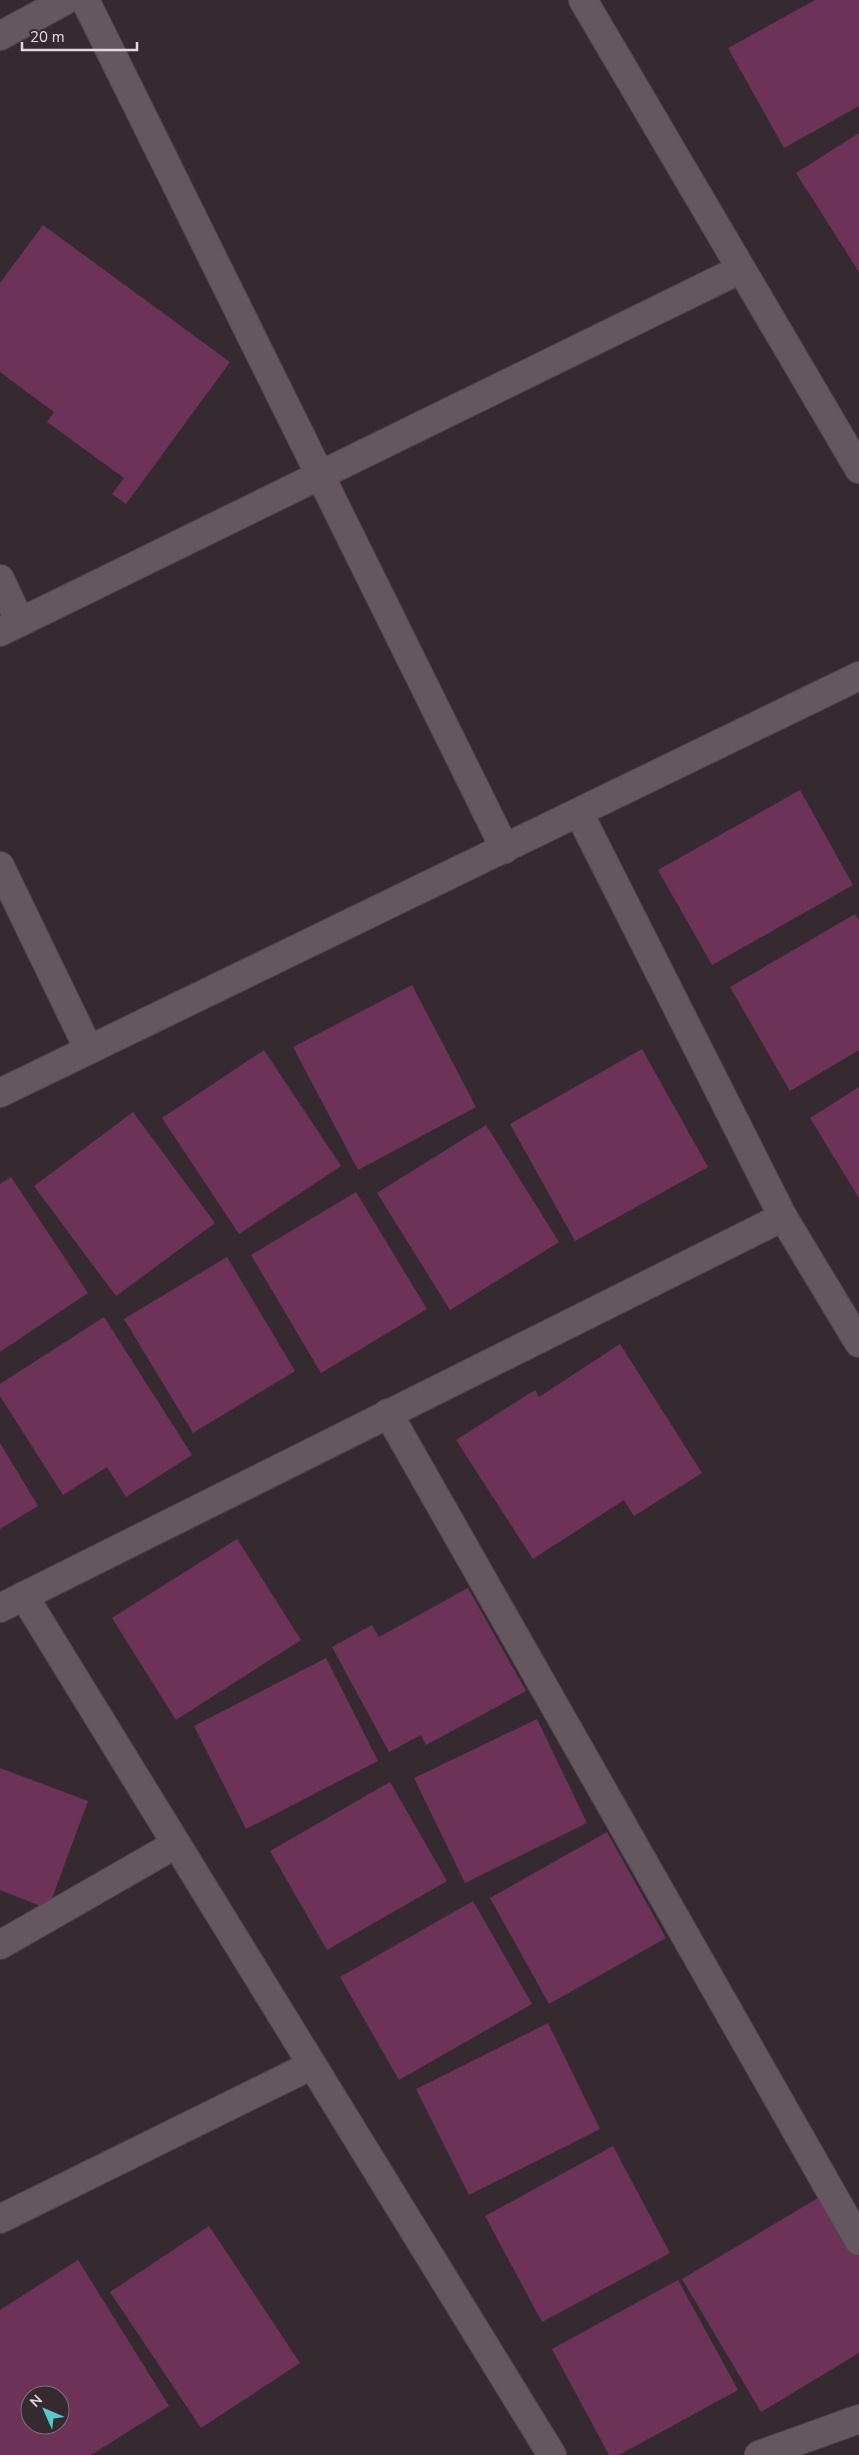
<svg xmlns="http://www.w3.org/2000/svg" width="859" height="2455" viewBox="0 0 859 2455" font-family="'Nunito Sans',sans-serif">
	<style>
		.building { fill: #6d3257; fill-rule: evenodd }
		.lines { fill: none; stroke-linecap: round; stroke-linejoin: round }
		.minor-casing { stroke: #50464c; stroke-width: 30 }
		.minor { stroke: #65575f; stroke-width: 28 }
	</style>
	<rect width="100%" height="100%" fill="#362a31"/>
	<g class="building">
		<polygon points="815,0 859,0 859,106 784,148 728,48"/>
		<polygon points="859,133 859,272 796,173"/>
		<polygon points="43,225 230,362 126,504 112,494 124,478 47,422 54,412 0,372 0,283"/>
		<polygon points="800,790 853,885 712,965 658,870"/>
		<polygon points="855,914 859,920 859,1050 790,1091 730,987"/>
		<polygon points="412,985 476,1107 358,1170 293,1047"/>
		<polygon points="642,1049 708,1167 575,1241 510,1124"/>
		<polygon points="264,1050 341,1166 239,1234 162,1118"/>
		<polygon points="859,1087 859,1198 810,1118"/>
		<polygon points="133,1112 215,1223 116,1296 34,1186"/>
		<polygon points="486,1125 559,1242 450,1310 377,1193"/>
		<polygon points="11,1177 88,1293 0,1352 0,1184"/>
		<polygon points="356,1192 427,1309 321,1373 251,1255"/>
		<polygon points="227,1257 295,1371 193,1433 124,1319"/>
		<polygon points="104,1317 192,1455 126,1497 107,1467 63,1495 0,1396 0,1384"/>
		<polygon points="620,1344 702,1473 634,1516 624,1500 533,1559 456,1440 535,1390 539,1397"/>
		<polygon points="0,1443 38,1506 0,1529"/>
		<polygon points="237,1539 301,1640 176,1720 112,1618"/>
		<polygon points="468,1588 526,1691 426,1745 421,1735 389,1752 332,1647 372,1625 379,1637"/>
		<polygon points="326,1658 378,1761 246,1829 194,1726"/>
		<polygon points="537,1719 587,1823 465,1883 414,1778"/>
		<polygon points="0,1768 88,1801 48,1909 0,1890"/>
		<polygon points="390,1782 447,1881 327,1950 270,1851"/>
		<polygon points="607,1832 666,1938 549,2004 490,1898"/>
		<polygon points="473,1901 532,2004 399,2080 340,1977"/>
		<polygon points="548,2023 600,2129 469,2195 416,2089"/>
		<polygon points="613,2146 670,2253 542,2322 485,2216"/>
		<polygon points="828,2192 859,2245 859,2353 761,2412 682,2279"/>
		<polygon points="209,2226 300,2363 201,2428 110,2292"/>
		<path d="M78 2260 169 2406 91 2455H0V2310ZM30 2395H60V2425H30Z"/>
		<polygon points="678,2280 738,2390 619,2455 609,2455 552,2349"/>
	</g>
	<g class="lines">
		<defs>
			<g id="minor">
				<polyline points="85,0 505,849"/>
				<polyline points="583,0 859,469"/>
				<polyline points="0,36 66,0"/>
				<polyline points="0,579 20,622"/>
				<polyline points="0,632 741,269"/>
				<polyline points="579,813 783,1217 859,1343"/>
				<polyline points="0,866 89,1050"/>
				<polyline points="0,1093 859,676"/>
				<polyline points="388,1413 859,2241"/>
				<polyline points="24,1596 552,2455"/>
				<polyline points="0,1608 783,1217"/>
				<polyline points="0,1945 176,1844"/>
				<polyline points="0,2219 312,2065"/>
				<polyline points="759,2455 859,2419"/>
			</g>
		</defs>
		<use href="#minor" class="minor-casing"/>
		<use href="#minor" class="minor"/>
	</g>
	<g transform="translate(45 2410) rotate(315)"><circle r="24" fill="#362a31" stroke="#7a7076"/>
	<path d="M0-4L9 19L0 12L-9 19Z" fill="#53cdcb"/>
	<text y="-8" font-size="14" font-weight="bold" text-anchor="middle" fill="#e1d9de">N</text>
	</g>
	<path d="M22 42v8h115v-8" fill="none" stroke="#e1d9de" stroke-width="2.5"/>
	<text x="30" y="42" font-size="15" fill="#e1d9de" stroke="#362a31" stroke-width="4" paint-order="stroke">20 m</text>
</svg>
